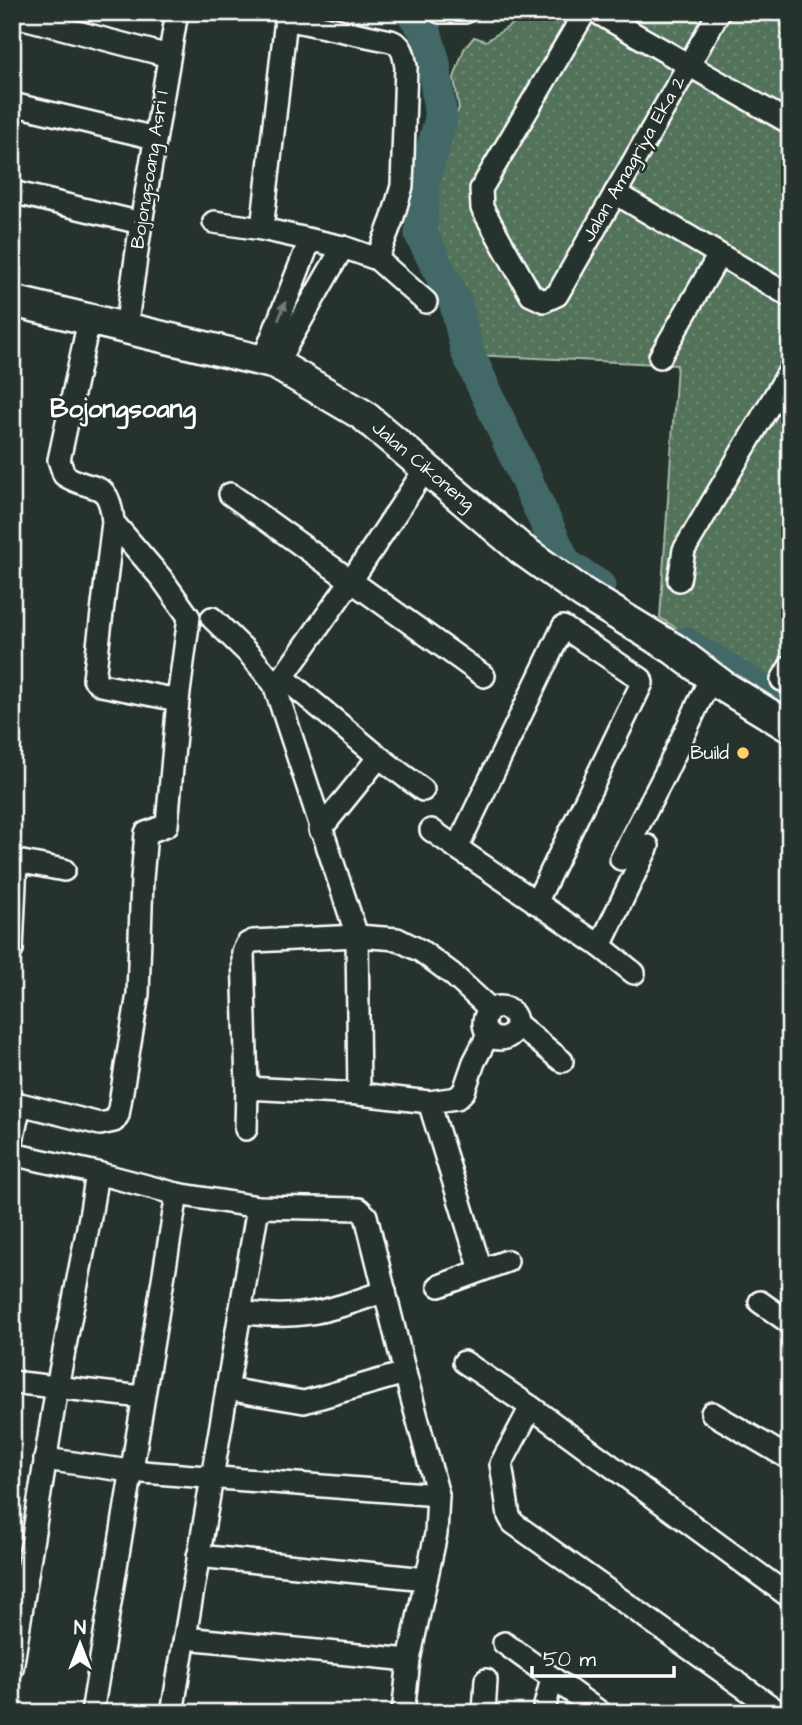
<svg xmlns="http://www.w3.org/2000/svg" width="802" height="1725" viewBox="0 0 802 1725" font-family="'Architects Daughter',sans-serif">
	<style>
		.grass { fill: url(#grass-dots); stroke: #a8b8ac; stroke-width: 2 }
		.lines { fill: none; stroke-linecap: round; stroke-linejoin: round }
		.river { stroke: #436867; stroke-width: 33 }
		.street-casing { stroke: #fff; stroke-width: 26 }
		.secondary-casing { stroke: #fff; stroke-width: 35 }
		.street { stroke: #26332d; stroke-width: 21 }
		.secondary { stroke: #26332d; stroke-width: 30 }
		.oneway { fill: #727a76 }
		.poi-dot { fill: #ffd166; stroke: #26332d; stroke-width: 2.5 }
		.labels { text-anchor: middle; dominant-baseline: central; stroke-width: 5; stroke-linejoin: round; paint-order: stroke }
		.street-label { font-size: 19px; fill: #fff; stroke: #26332d }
		.poi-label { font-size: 19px; fill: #fff; stroke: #26332d; text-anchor: end }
		.district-label { font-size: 26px; font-weight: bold; fill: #fff; stroke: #26332d }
	</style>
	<defs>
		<pattern id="grass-dots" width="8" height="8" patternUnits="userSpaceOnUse" patternTransform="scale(1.75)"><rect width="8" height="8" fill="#52725a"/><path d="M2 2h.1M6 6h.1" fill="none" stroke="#6c8773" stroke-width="1.8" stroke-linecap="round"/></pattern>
	</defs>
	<rect width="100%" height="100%" fill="#26332d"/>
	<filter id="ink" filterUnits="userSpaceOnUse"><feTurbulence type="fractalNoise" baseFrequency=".0143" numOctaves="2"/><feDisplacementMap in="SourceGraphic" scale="14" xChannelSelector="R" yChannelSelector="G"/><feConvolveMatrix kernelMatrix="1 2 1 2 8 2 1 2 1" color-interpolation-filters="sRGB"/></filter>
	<g filter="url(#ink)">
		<polygon class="grass" points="518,12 790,12 790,697 660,618 677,365 474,355 467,308 420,220 437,157 459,108 454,78 464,49 474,37 486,41 516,22"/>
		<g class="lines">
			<g class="river">
				<polyline points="412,12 424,28 434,63 441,119 423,183 421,234 456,304 467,351 565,564 599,586"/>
				<polyline points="684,643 790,708"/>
			</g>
			<defs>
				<g id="street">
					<polyline points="440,12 465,12"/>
					<polyline points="585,12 481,189 482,208 531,295 544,301 557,295 719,12"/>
					<polyline points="596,12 790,123"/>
					<polyline points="12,15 169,56"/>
					<polyline points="12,104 155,138"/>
					<polyline points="12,192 141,223"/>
					<polyline points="615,193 790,296"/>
					<polyline points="214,222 262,229 343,247 377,259 426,302"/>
					<path d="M262 229 286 19 391 41C403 45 404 55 406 67L402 186 392 220 377 259"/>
					<path d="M89 320 59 460 64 475C94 494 109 477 113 522L94 679 101 685 178 700 189 617 162 579 113 522"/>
					<polyline points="126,329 141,223 177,12"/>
					<polyline points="660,357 719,255"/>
					<polyline points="263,360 310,240"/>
					<polyline points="276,364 343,247"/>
					<polyline points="230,494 484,676"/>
					<polyline points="679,580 684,550 790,370"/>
					<polyline points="212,618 251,656 274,684 357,936 359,1094 429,1102"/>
					<polyline points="283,677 379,757 423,790"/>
					<polyline points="782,680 790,666"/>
					<polyline points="274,684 283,677 351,581 426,468"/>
					<polyline points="320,830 379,757"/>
					<polyline points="431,830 457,848"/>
					<polyline points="621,859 665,774 711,677"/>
					<polyline points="12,860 64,870"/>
					<polyline points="536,903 642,683 641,679 563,627 457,848 600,946 648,846"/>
					<polyline points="600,946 634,973"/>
					<polyline points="12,950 16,861"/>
					<circle cx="500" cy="1023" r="16"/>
					<polyline points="517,1024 562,1061"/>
					<polyline points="247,1088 359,1094"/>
					<polyline points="246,1129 247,1088 243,952 247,944 253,941 357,936 397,939 421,951 452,974 490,1009"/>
					<polyline points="12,1142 20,1104 100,1124 114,1121 118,1115 138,994 142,879 146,833 167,825 178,700"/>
					<polyline points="12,1154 97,1173"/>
					<polyline points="177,1194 258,1207 359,1209 366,1216 405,1373 438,1495 436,1534 409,1660 403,1713"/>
					<polyline points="481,1270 429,1102 457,1098 464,1091 474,1062 488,1035"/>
					<polyline points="439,1286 507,1261"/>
					<polyline points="760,1302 790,1323"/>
					<path d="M240 1312C298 1321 331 1311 385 1291"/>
					<polyline points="464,1362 531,1407 790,1597"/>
					<polyline points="12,1382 142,1397"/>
					<polyline points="227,1389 304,1402 405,1373"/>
					<polyline points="531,1407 501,1464 509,1516 513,1523 776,1710"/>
					<polyline points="712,1413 790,1459"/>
					<polyline points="45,1459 130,1471 438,1495"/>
					<polyline points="198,1556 426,1579"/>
					<polyline points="185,1638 409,1660"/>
					<polyline points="504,1643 601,1713"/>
					<polyline points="12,1669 57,1387 90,1217 97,1173 177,1194 92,1713"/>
					<polyline points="172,1713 258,1207"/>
					<polyline points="484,1713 486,1680"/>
					<polyline points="543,1713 552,1679"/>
				</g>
				<polyline id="secondary" points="12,301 276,364 363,415 521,549 584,594 674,649 723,686 790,727"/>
			</defs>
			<use href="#street" class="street-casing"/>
			<use href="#secondary" class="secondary-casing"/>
			<use href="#street" class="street"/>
			<use href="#secondary" class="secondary"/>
		</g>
		<defs><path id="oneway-solid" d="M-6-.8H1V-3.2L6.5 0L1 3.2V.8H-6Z" transform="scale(1.75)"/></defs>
		<use class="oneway" href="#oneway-solid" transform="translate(282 311) rotate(-69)"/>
	</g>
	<circle class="poi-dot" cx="743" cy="753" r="7"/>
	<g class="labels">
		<g class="street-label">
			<text transform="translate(634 159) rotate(-60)">Jalan Amagriya Eka 2</text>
			<text transform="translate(150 170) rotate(-81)">Bojongsoang Asri 1</text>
			<text transform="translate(423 466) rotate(40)">Jalan Cikoneng</text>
		</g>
		<g class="poi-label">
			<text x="729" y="753">Build</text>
		</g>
		<g class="district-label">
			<text x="123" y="409">Bojongsoang</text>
		</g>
	</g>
	<rect width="802" height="1725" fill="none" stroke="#26332d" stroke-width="42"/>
	<rect x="21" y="21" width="760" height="1683" fill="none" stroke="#fff" stroke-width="2.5" filter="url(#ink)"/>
	<g transform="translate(80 1644)" stroke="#26332d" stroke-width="5" paint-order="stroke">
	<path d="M0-5L12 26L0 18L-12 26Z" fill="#ffffff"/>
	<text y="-10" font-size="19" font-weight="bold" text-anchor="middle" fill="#ffffff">N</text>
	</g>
	<path d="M532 1666v10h142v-10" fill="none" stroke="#ffffff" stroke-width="3.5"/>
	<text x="543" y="1666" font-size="21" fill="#ffffff" stroke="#26332d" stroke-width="5" paint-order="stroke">50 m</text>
</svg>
